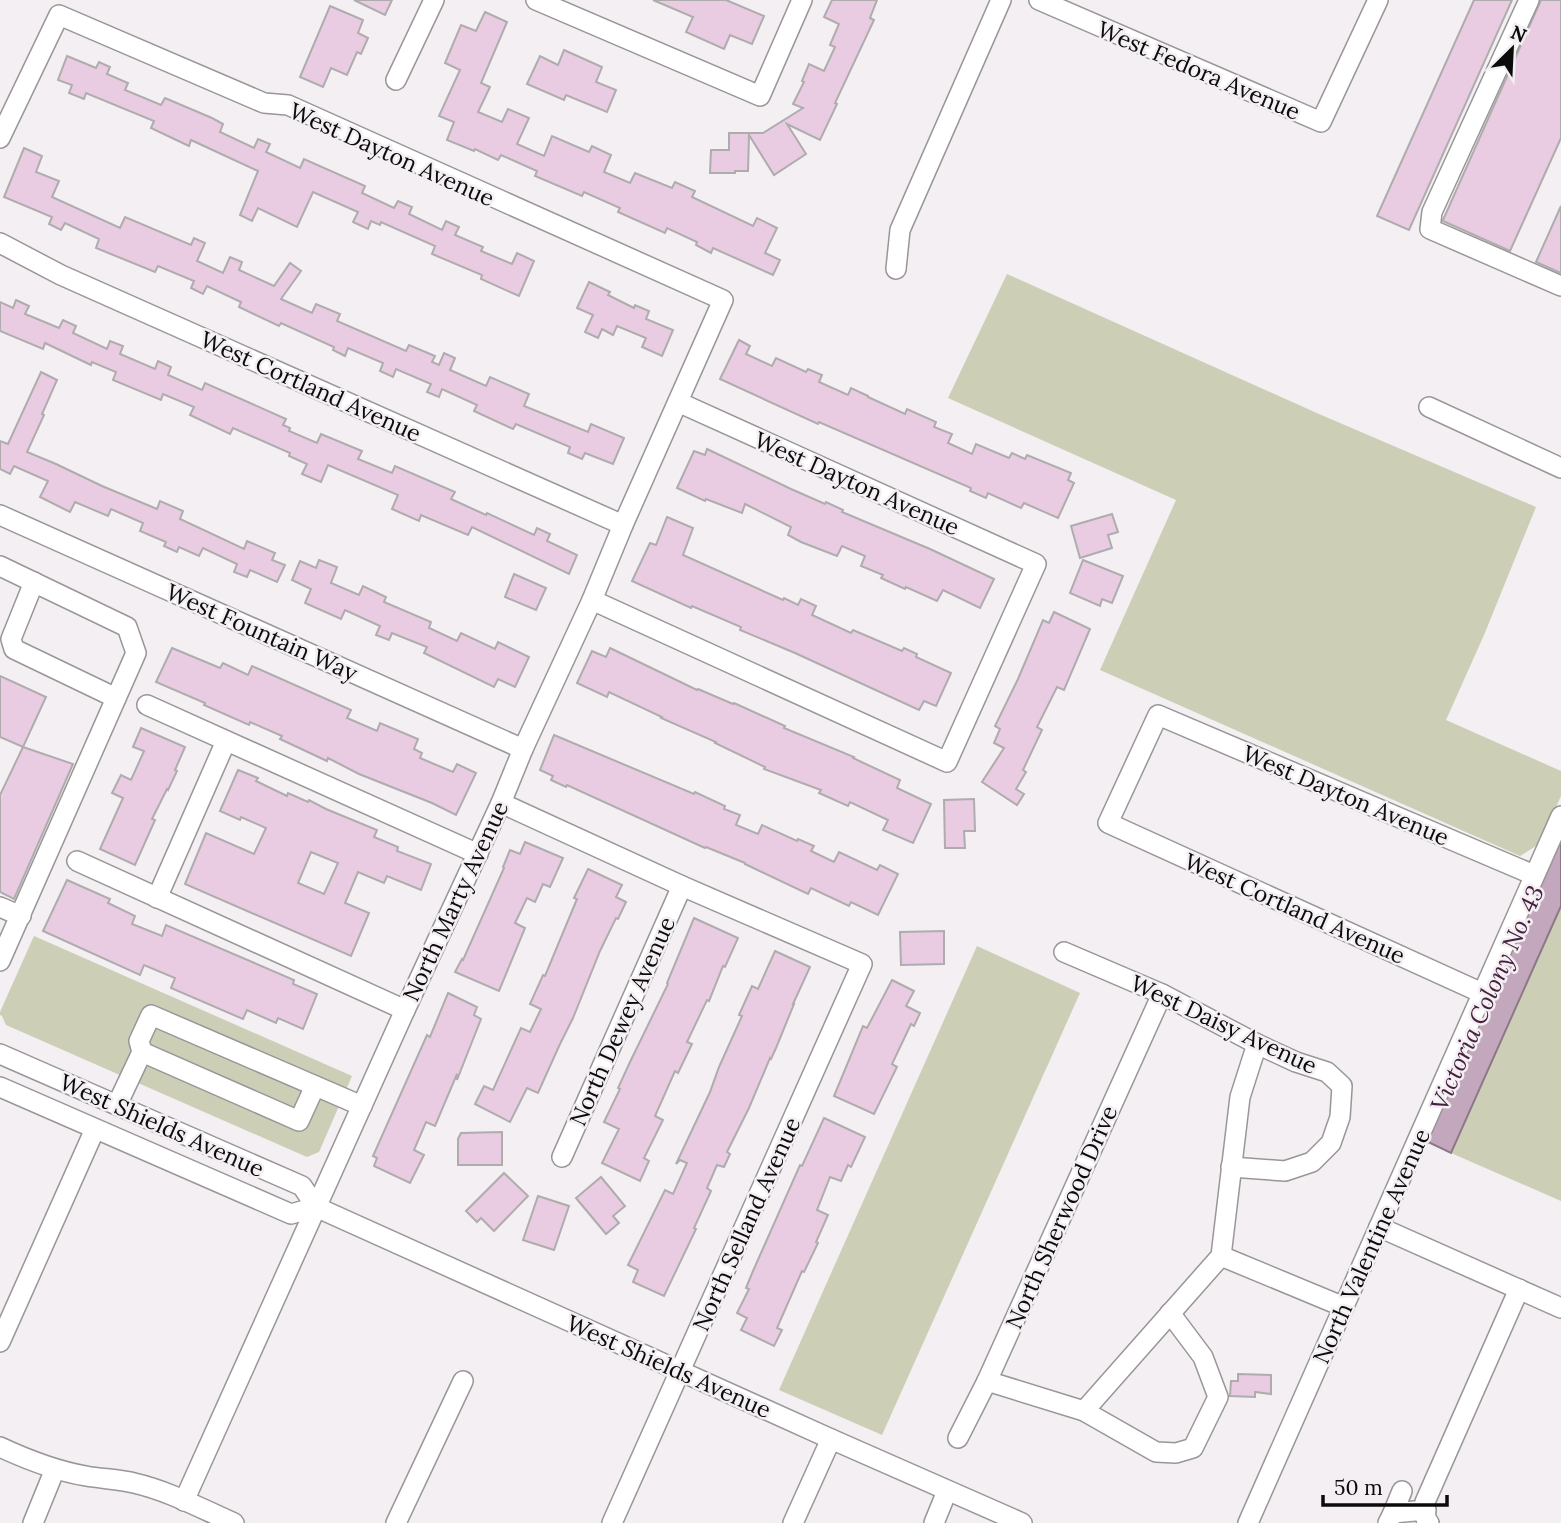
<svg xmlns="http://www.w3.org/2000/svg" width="1561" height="1523" viewBox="0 0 1561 1523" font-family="Lora,serif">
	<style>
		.green { fill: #cdceb6 }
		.water { fill: #c3a7bc; stroke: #8c7887; stroke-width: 2 }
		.building { fill: #e9cce2; stroke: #afacae; stroke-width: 2; fill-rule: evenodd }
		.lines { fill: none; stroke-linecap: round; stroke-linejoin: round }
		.minor-casing { stroke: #999698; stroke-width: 22 }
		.minor { stroke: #fff; stroke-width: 19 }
		.labels { text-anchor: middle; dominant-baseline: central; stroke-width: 5; stroke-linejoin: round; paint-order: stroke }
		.street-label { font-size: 23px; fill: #0c0b0c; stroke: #f3eff2 }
		.water-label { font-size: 24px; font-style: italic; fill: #46203f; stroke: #f3eff2 }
	</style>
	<rect width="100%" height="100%" fill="#f3eff2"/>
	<g class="green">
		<polygon points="1007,274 1319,414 1536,507 1484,635 1446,720 1561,771 1561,796 1539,844 1520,856 1100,670 1176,500 948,398"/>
		<polygon points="1561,906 1561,1201 1451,1153"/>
		<polygon points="34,936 352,1076 319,1152 307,1157 6,1025 2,1016 0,1015 0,1012"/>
		<polygon points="977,946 1080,993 882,1435 779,1390"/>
	</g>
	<polygon class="water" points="1561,838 1561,906 1451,1153 1426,1141"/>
	<g class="building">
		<polygon points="354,0 392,0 385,15"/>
		<polygon points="653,0 726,0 764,16 752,44 730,35 724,49 686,32 693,17"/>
		<polygon points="832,0 877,0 870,18 874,20 835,103 837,104 820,140 787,124 806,154 774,175 749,135 748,171 735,171 735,173 710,173 711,150 729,150 729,133 763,133 803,108 793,104 804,82 802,81 809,64 824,71 835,47 830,45 839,24 824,17"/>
		<polygon points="1474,0 1512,0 1409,230 1377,216"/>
		<polygon points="1541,0 1561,0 1561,138 1510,251 1443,221 1443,220"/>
		<polygon points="330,6 363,20 358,33 368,38 361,54 357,52 347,75 331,68 323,87 300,77"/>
		<polygon points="485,12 507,22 481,83 490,87 478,112 502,122 508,109 529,118 517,144 544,156 552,136 589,152 592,146 611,155 604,172 630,183 635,173 672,188 675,182 695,191 692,197 753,226 757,218 777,228 765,253 780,260 773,275 713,248 711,253 696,245 697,242 667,228 665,233 618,212 620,208 584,192 582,196 535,176 537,171 501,155 498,160 475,149 474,151 447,140 454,122 439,116 460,70 445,63 461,25 476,31"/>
		<polygon points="564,50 602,67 596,82 616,90 607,112 566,95 564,100 527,84 540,56 558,65"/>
		<polygon points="67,56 96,68 99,62 110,67 107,74 128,83 125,90 161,105 165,98 212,118 223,124 220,132 254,148 258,139 270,144 266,152 300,168 304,159 365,186 362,193 394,208 398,201 412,207 409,214 442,230 446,221 459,227 455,235 483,247 481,251 512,264 517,253 534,261 519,296 481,279 482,275 432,254 435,246 381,222 380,225 371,221 368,229 353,222 358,212 313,192 297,227 258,208 252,221 240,215 258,171 191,140 189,146 151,128 154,121 86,93 84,99 69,93 72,85 58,80"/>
		<polygon points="24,148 42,156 36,172 59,181 52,197 120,228 125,217 191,245 194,238 205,243 197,261 223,273 230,257 242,262 239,270 274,286 290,263 301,271 281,299 312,313 316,304 340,314 337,321 406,351 409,345 435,356 432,362 439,365 444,353 455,358 450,370 486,386 490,377 529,394 524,406 588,432 591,424 624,438 613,464 585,453 582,459 568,453 570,447 516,424 513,429 474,411 477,405 442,389 439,397 427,392 431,384 396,369 393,377 380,371 383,363 348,348 345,356 333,350 334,347 281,323 279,326 239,307 241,302 207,286 203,294 191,288 194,281 158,266 155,272 96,248 99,239 65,223 61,230 49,224 52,217 4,197"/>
		<polygon points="1561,206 1561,273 1536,262"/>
		<polygon points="589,282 610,292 608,295 634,308 635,305 649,311 646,319 673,330 662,356 642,347 646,338 617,326 613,335 602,329 598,338 585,332 593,315 577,308"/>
		<polygon points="16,300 29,306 25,314 59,328 63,320 76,326 73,333 107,349 110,341 123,346 120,354 155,369 158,361 171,367 168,375 202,390 205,383 286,419 283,425 290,428 289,431 317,443 321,434 362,451 358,459 392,473 395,466 455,492 451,499 486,515 487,513 534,535 537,528 550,534 547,541 577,555 569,574 472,527 468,535 421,515 419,521 392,509 398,495 328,465 321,482 302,474 307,464 289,456 290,453 233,428 230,434 190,415 194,407 163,394 161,400 113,380 116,372 92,362 91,365 45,343 43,349 0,331 0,302 13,308"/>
		<polygon points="739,340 750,346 746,354 772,366 776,358 806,372 808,369 822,375 819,382 848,395 851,388 868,396 868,397 905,414 907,409 936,422 934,427 952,434 948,443 972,454 976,444 1009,458 1012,453 1025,459 1027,455 1071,473 1068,480 1074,483 1058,518 1024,503 1021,508 988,493 986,498 970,491 971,488 819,422 818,424 720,379"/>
		<polygon points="41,372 57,380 42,414 44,415 27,452 56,464 102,486 157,509 160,501 183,511 180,519 244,549 247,541 275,553 272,560 285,565 277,582 250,570 247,577 234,572 237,564 203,548 199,556 179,547 177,552 164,546 166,542 140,531 143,523 111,509 108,516 75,502 70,512 40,497 48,481 14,466 10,474 0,469 0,441 8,444"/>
		<polygon points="707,449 791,489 825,504 826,502 843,510 842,512 930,549 994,579 980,608 943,590 937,601 906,587 905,589 881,578 883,575 861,566 865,556 842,546 837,556 801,542 788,535 791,527 745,504 742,513 706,499 705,501 677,488 694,451 705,455"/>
		<polygon points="1112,514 1118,532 1108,535 1112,548 1080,558 1071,526"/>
		<polygon points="667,517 693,528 683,555 783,600 784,598 798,605 801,599 816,606 812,615 851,633 853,630 902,651 904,648 917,654 916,657 951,673 936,706 924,701 919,710 795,653 740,630 741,627 692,606 691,608 632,581 650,543 656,545"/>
		<polygon points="319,560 337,567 331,583 359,595 363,586 386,597 384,602 431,622 429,628 457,641 461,633 495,649 498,642 529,657 515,687 498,679 494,687 424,653 427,647 392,633 389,640 376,635 380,626 345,610 341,619 305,603 311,589 292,580 300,561 316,568"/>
		<polygon points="1083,560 1123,576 1112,603 1102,599 1100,606 1070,593"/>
		<polygon points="514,574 546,588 536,610 505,597"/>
		<polygon points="1054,612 1090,629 1064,690 1057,687 1037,727 1042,730 1023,770 1026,772 1016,789 1024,794 1017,805 982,782 1004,748 994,743 1000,729 995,726 1018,679 1043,620 1049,623"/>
		<polygon points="172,648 220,668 223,663 248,675 252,666 351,710 347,718 377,731 380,723 418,739 414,749 422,753 420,758 453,772 457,764 476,773 456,815 432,803 359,774 328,758 327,761 280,739 282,736 250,722 249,725 204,705 205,703 156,682"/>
		<polygon points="610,648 697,690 698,689 733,704 734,703 785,726 784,728 854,757 853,758 900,780 897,788 931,804 913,843 883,830 888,820 850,802 848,806 819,793 821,790 764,769 765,767 715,743 716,742 661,718 662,717 609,692 607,697 577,683 592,651 606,657"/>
		<polygon points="0,676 46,697 23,747 0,737"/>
		<polygon points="141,728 185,747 175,770 177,771 168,790 167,789 152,819 155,820 135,865 100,849 123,798 112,793 121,775 131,780 144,751 133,747"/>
		<polygon points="554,735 694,794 695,792 725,806 724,809 740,815 736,825 758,834 762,825 797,841 798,839 814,846 811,851 834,862 839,852 877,870 880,865 898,874 878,915 851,902 849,906 811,888 808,894 745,864 745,863 706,847 705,848 567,785 566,787 551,780 553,776 540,770"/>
		<polygon points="23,747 73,764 14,899 0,892 0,795"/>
		<path d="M238 770 258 778 256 781 287 796 288 793 308 802 309 800 326 809 377 830 374 837 398 847 397 851 431 864 421 890 387 876 384 883 358 872 345 903 369 913 351 956 185 884 206 833 254 854 266 828 241 817 240 820 220 811ZM311 852 338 863 324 894 298 883Z"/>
		<polygon points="974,799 975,831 964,831 965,848 945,848 944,800"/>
		<polygon points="525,842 563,858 550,887 543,884 535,902 527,898 515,923 525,928 499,991 455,972 462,959 463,960 504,868 503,867 510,850 520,854"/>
		<polygon points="588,869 622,885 616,897 626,902 618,919 616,918 600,951 573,1018 560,1044 538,1093 527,1088 510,1122 475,1104 484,1086 493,1090 521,1028 530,1032 541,1009 530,1004 543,975 545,976 562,935 577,899 574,898"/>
		<polygon points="67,880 110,899 108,903 135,916 132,924 162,936 166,925 294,980 293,984 317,994 303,1029 278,1018 276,1023 247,1010 243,1019 171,988 175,978 144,965 140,975 43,931"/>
		<polygon points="694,918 738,938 725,967 723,966 709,1001 707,1000 687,1042 692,1044 678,1073 675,1071 655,1116 663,1120 644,1158 649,1161 640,1181 602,1163 619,1129 604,1122 620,1089 618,1088 630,1062 668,984 667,983"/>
		<polygon points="944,931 944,964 901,965 900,932"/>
		<polygon points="775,951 810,967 793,1004 794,1004 776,1048 771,1059 770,1058 749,1108 727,1152 730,1154 724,1167 717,1165 707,1188 711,1191 694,1228 696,1229 664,1296 633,1282 638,1270 628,1265 665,1190 673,1194 687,1163 680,1160 676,1164 710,1092 719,1067 742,1016 739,1015 752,986 758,989"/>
		<polygon points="892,980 914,991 906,1006 920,1013 914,1026 911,1024 892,1064 897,1067 874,1114 834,1096 863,1026 867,1028"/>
		<polygon points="448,993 477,1007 474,1015 481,1019 457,1080 457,1074 435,1126 426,1122 414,1150 424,1155 410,1183 374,1166 377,1158 373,1156 427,1035 430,1037"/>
		<polygon points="824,1118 865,1137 851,1167 848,1165 841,1181 830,1177 817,1210 828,1215 816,1242 818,1243 804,1272 802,1271 777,1328 782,1330 774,1346 741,1330 747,1318 737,1313 749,1289 746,1288 753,1271 800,1165 802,1166"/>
		<polygon points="502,1132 502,1165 458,1165 458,1139 461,1133"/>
		<polygon points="504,1173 528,1196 494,1231 481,1218 477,1222 466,1211"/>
		<polygon points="601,1177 625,1206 613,1216 619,1223 606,1234 576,1198"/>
		<polygon points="538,1196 569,1206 554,1250 523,1240"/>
		<polygon points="1238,1374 1271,1375 1271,1394 1255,1392 1255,1397 1230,1396 1231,1381 1238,1381"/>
	</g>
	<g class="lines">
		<defs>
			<g id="minor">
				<polyline points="536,0 760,96 802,0"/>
				<polyline points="1039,0 1321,122 1378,0"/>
				<polyline points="1529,0 1432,212 1430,229 1561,286"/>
				<polyline points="396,80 434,0"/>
				<polyline points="0,138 59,15 264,103 288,105 723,300 623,525 592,600 523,749 501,803 405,1010 184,1501"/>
				<polyline points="0,243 61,275 623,525"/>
				<polyline points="896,269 900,230 1001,0"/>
				<polyline points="1429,407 1561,468"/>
				<polyline points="0,515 523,749"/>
				<polyline points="0,566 127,627 136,653 0,961"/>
				<polyline points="34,582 11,639 14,649 116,698"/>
				<polyline points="592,600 947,762 1036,564 678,402"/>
				<polyline points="147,705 478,854"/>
				<polyline points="501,803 682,886 862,964 612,1523"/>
				<polyline points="77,861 405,1010"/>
				<polyline points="157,898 226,741"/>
				<polyline points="0,907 21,916"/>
				<polyline points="1064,952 1162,994 1257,1044 1296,1062 1327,1072 1342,1086 1340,1117 1331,1143 1312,1162 1285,1171 1231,1167"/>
				<polyline points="1482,993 1108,823 1158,715 1534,875"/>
				<polyline points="142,1052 139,1041 151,1015 362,1106"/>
				<polyline points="0,1054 302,1186 316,1207 831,1439 1022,1523"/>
				<polyline points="0,1087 291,1214 316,1207"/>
				<polyline points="117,1105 142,1052 299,1121 315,1086"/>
				<polyline points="562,1157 682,886"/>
				<polyline points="1379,1227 1561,1308"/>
				<polyline points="1221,1256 1344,1307"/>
				<polyline points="0,1342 95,1129"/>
				<polyline points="987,1381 1084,1411 1156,1452 1176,1453 1193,1448 1218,1397 1203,1357 1170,1313"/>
				<polyline points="1084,1411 1221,1256 1240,1097 1257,1044"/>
				<polyline points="958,1438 987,1381 1162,994"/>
				<path d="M0 1447C28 1460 56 1471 86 1476 102 1479 119 1479 134 1483 169 1491 202 1509 234 1523"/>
				<polyline points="1393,1513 1402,1491"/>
				<polyline points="33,1523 55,1469"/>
				<polyline points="396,1523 463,1381"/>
				<polyline points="793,1523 831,1439"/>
				<polyline points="934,1523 947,1491"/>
				<polyline points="1248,1523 1561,816"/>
				<polyline points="1388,1523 1393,1513 1426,1510"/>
				<polyline points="1429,1523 1426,1519 1425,1502 1519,1289"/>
			</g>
		</defs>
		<use href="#minor" class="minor-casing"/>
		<use href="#minor" class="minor"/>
	</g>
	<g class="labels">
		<g class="street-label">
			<text transform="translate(1199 70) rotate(23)">West Fedora Avenue</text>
			<text transform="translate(392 154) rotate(24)">West Dayton Avenue</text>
			<text transform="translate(311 386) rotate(24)">West Cortland Avenue</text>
			<text transform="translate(857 483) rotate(24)">West Dayton Avenue</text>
			<text transform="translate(262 632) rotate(24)">West Fountain Way</text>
			<text transform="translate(1346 795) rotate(23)">West Dayton Avenue</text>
			<text transform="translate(455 901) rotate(-65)">North Marty Avenue</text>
			<text transform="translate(1295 908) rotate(24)">West Cortland Avenue</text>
			<text transform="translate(622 1021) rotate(-66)">North Dewey Avenue</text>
			<text transform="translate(1224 1024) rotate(25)">West Daisy Avenue</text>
			<text transform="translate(162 1125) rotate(24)">West Shields Avenue</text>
			<text transform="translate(1061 1217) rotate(-66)">North Sherwood Drive</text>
			<text transform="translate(746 1224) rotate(-66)">North Selland Avenue</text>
			<text transform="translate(1371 1246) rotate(-66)">North Valentine Avenue</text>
			<text transform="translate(669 1366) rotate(24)">West Shields Avenue</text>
		</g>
		<g class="water-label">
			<text transform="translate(1487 998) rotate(-66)">Victoria Colony No. 43</text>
		</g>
	</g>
	<g transform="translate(1512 49) rotate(24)" stroke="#f3eff2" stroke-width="5" paint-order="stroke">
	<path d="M0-5L12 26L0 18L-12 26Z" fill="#0c0b0c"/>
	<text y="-10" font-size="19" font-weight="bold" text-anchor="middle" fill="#0c0b0c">N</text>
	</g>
	<path d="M1323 1495v10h124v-10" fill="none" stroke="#0c0b0c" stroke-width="3.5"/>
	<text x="1334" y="1495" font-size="21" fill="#0c0b0c" stroke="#f3eff2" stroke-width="5" paint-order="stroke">50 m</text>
</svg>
